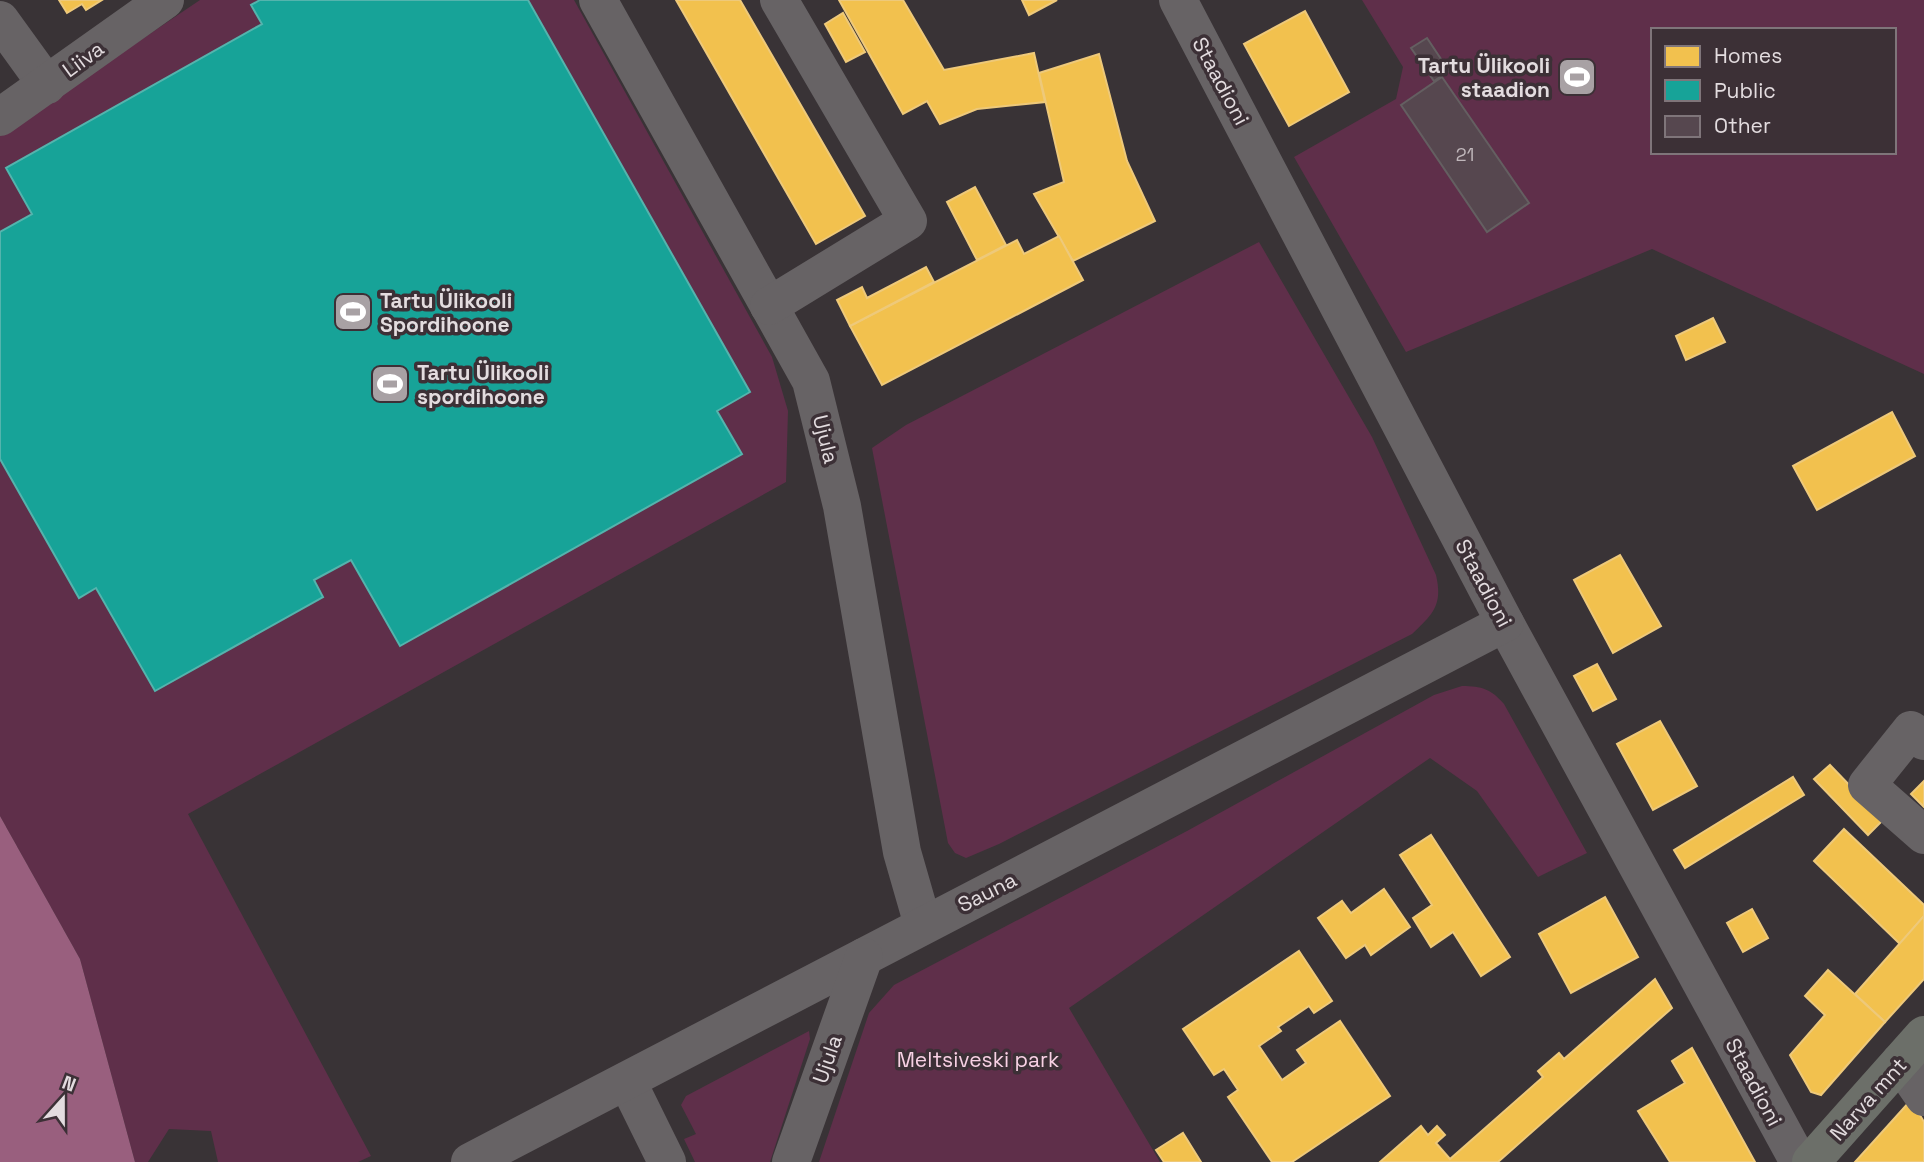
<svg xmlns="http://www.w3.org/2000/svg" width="1924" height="1162" viewBox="0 0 1924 1162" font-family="'Space Grotesk',sans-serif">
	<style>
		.green { fill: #5f2f4a; fill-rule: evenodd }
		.water { fill: #995f7e }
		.homes { fill: #f2c14e; stroke: #eec97a; stroke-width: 2 }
		.public { fill: #17a398; stroke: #54b4ad; stroke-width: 2 }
		.building { fill: #56474f; stroke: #645f61; stroke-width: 2 }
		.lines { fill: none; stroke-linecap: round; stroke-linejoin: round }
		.minor { stroke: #676365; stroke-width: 38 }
		.highway { stroke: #6c6f69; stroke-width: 38 }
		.labels { text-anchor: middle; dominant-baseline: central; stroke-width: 7; stroke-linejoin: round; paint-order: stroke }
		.number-label { font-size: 18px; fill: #c0b7bb }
		.street-label { font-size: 21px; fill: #e3dcdf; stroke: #3c3036 }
		.poi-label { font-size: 21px; font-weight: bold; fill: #e3dcdf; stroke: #3c3036; text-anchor: start }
		.park-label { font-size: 21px; fill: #f8d1e4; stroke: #3c3036 }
	</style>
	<rect width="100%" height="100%" fill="#393336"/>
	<g class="green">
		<polygon points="200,0 574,0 772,357 788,411 786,482 188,814 371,1156 358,1162 218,1162 211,1131 169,1129 148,1162 135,1162 80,959 0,816 0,135"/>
		<path d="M1362 0H1924V374L1652 249 1406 352 1294 157 1396 99 1403 67ZM1653 30H1894V152H1653Z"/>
		<path d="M1259 242 1372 437 1436 575C1443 605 1433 614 1412 634L999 844 966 858 955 853 948 843 872 448 906 425Z"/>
		<path d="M1462 686C1482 686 1491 689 1504 704L1587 853 1538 877 1477 791 1430 758 1069 1008 1160 1162H819L869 1013 894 985 1187 831 1434 695Z"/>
		<polygon points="809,1031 810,1039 770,1162 695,1162 684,1139 696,1134 681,1105 686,1096"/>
	</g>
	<polygon class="water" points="0,816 80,959 135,1162 0,1162"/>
	<g class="homes">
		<polygon points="59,0 102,0 86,10 82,4 67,13"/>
		<polygon points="676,0 740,0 865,216 816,244"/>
		<polygon points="839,0 903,0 944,70 1034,53 1045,102 977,109 940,124 927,101 903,114"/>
		<polygon points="1022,0 1057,0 1029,15"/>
		<polygon points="1305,11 1349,92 1289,126 1244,44"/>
		<polygon points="843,13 865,52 846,62 825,24"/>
		<polygon points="1099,54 1127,161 1155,221 1073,261 1034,194 1064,182 1039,73"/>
		<polygon points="975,187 1006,245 977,260 947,202"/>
		<polygon points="1059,236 1083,280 882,385 850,326 1017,240 1024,254"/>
		<polygon points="926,267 934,282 850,326 837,300 862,287 867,298"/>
		<polygon points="1713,318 1725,342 1686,360 1676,336"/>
		<polygon points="1892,412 1915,456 1817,510 1793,466"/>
		<polygon points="1620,555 1661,626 1613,653 1574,580"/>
		<polygon points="1597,664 1616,699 1593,711 1574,676"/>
		<polygon points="1660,721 1697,786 1653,810 1617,744"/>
		<polygon points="1830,765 1883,820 1868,835 1814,779"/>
		<polygon points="1793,777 1804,795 1685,868 1674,850"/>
		<polygon points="1924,781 1924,807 1911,794"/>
		<polygon points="1844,829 1924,905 1924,916 1900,944 1814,861"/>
		<polygon points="1431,835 1510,957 1481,976 1453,932 1431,947 1413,918 1432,905 1400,855"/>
		<polygon points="1384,889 1410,927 1371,955 1365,945 1346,958 1318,918 1342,901 1351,913"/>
		<polygon points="1605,897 1638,957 1571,993 1539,934"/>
		<polygon points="1752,909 1768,938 1743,952 1727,923"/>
		<polygon points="1924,916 1924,979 1885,1022 1855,994"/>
		<polygon points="1299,951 1332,1001 1314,1013 1309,1006 1278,1027 1281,1031 1259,1046 1282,1080 1306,1063 1297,1050 1340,1021 1390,1096 1292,1162 1272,1162 1228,1097 1238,1090 1224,1069 1214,1075 1183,1029"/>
		<polygon points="1828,970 1885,1022 1821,1095 1811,1092 1790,1055 1825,1015 1805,996"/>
		<polygon points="1655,979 1672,1008 1498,1162 1380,1162 1421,1126 1428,1135 1437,1126 1445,1135 1436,1143 1450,1159 1543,1077 1538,1071 1559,1053 1564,1059"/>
		<polygon points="1692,1048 1755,1162 1670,1162 1638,1111 1685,1083 1672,1061"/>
		<polygon points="1911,1100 1924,1122 1924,1162 1855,1162"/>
		<polygon points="1183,1133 1201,1162 1164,1162 1156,1150"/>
	</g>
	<polygon class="public" points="260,0 528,0 750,392 717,411 742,454 400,646 351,560 314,580 323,597 155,691 96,588 79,598 0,459 0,232 32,214 6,168 262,24 251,5"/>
	<g class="building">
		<polygon points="1427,38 1449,71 1434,81 1411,48"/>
		<polygon points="1442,77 1529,203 1487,232 1401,105"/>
	</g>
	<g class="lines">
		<g class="minor">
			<polyline points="598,0 811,381 842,506 902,852 923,925"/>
			<polyline points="1178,0 1505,623 1799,1162"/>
			<polyline points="0,20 47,85"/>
			<polyline points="0,117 165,0"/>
			<polyline points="769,306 908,221 779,0"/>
			<polyline points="1924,741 1911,730 1867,785 1924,835"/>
			<polyline points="1900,1062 1924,1097"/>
			<polyline points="627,1081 667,1162"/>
			<polyline points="470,1162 1505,623"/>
			<polyline points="791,1162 864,957"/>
		</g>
		<polyline class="highway" points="1811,1162 1924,1035"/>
	</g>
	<defs>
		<symbol id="stadium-square" viewBox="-11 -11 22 22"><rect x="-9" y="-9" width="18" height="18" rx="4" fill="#a8a1a4" stroke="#3c3036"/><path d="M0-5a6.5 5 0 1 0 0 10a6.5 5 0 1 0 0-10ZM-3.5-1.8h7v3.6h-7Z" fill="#fff"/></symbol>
	</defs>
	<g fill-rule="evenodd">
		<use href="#stadium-square" x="1555" y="55" width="44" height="44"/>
		<use href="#stadium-square" x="331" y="290" width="44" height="44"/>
		<use href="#stadium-square" x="368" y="362" width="44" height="44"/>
	</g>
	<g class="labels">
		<g class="number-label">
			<text x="1465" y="154">21</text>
		</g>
		<g class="street-label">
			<text transform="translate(83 59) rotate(-36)">Liiva</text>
			<text transform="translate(1221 81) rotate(62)">Staadioni</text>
			<text transform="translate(826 439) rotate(76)">Ujula</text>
			<text transform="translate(1484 583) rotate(62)">Staadioni</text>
			<text transform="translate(987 892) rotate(-27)">Sauna</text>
			<text transform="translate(827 1059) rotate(-71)">Ujula</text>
			<text transform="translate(1754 1082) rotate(62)">Staadioni</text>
			<text transform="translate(1868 1099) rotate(-48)">Narva mnt</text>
		</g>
		<g class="poi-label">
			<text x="1550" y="65" text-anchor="end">Tartu Ülikooli<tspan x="1550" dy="24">staadion</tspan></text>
			<text x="380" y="300">Tartu Ülikooli<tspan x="380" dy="24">Spordihoone</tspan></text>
			<text x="417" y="372">Tartu Ülikooli<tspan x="417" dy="24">spordihoone</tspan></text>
		</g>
		<g class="park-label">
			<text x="978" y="1059">Meltsiveski park</text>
		</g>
	</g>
	<rect x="1651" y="28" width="245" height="126" fill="#3c3036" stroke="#7f757a" stroke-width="2"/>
	<rect x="1665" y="46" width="35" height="21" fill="#f2c14e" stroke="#7f757a" stroke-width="2"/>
	<text x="1714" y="63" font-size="21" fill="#e3dcdf">Homes</text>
	<rect x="1665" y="80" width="35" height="21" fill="#17a398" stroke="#7f757a" stroke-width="2"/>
	<text x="1714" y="98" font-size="21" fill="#e3dcdf">Public</text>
	<rect x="1665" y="116" width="35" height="21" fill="#56474f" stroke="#7f757a" stroke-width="2"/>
	<text x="1714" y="133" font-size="21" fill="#e3dcdf">Other</text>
	<g transform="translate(63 1099) rotate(21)" stroke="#3c3036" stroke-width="5" paint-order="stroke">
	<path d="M0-5L12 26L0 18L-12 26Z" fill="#e3dcdf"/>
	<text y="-10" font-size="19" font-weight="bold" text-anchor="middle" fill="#e3dcdf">N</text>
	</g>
</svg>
